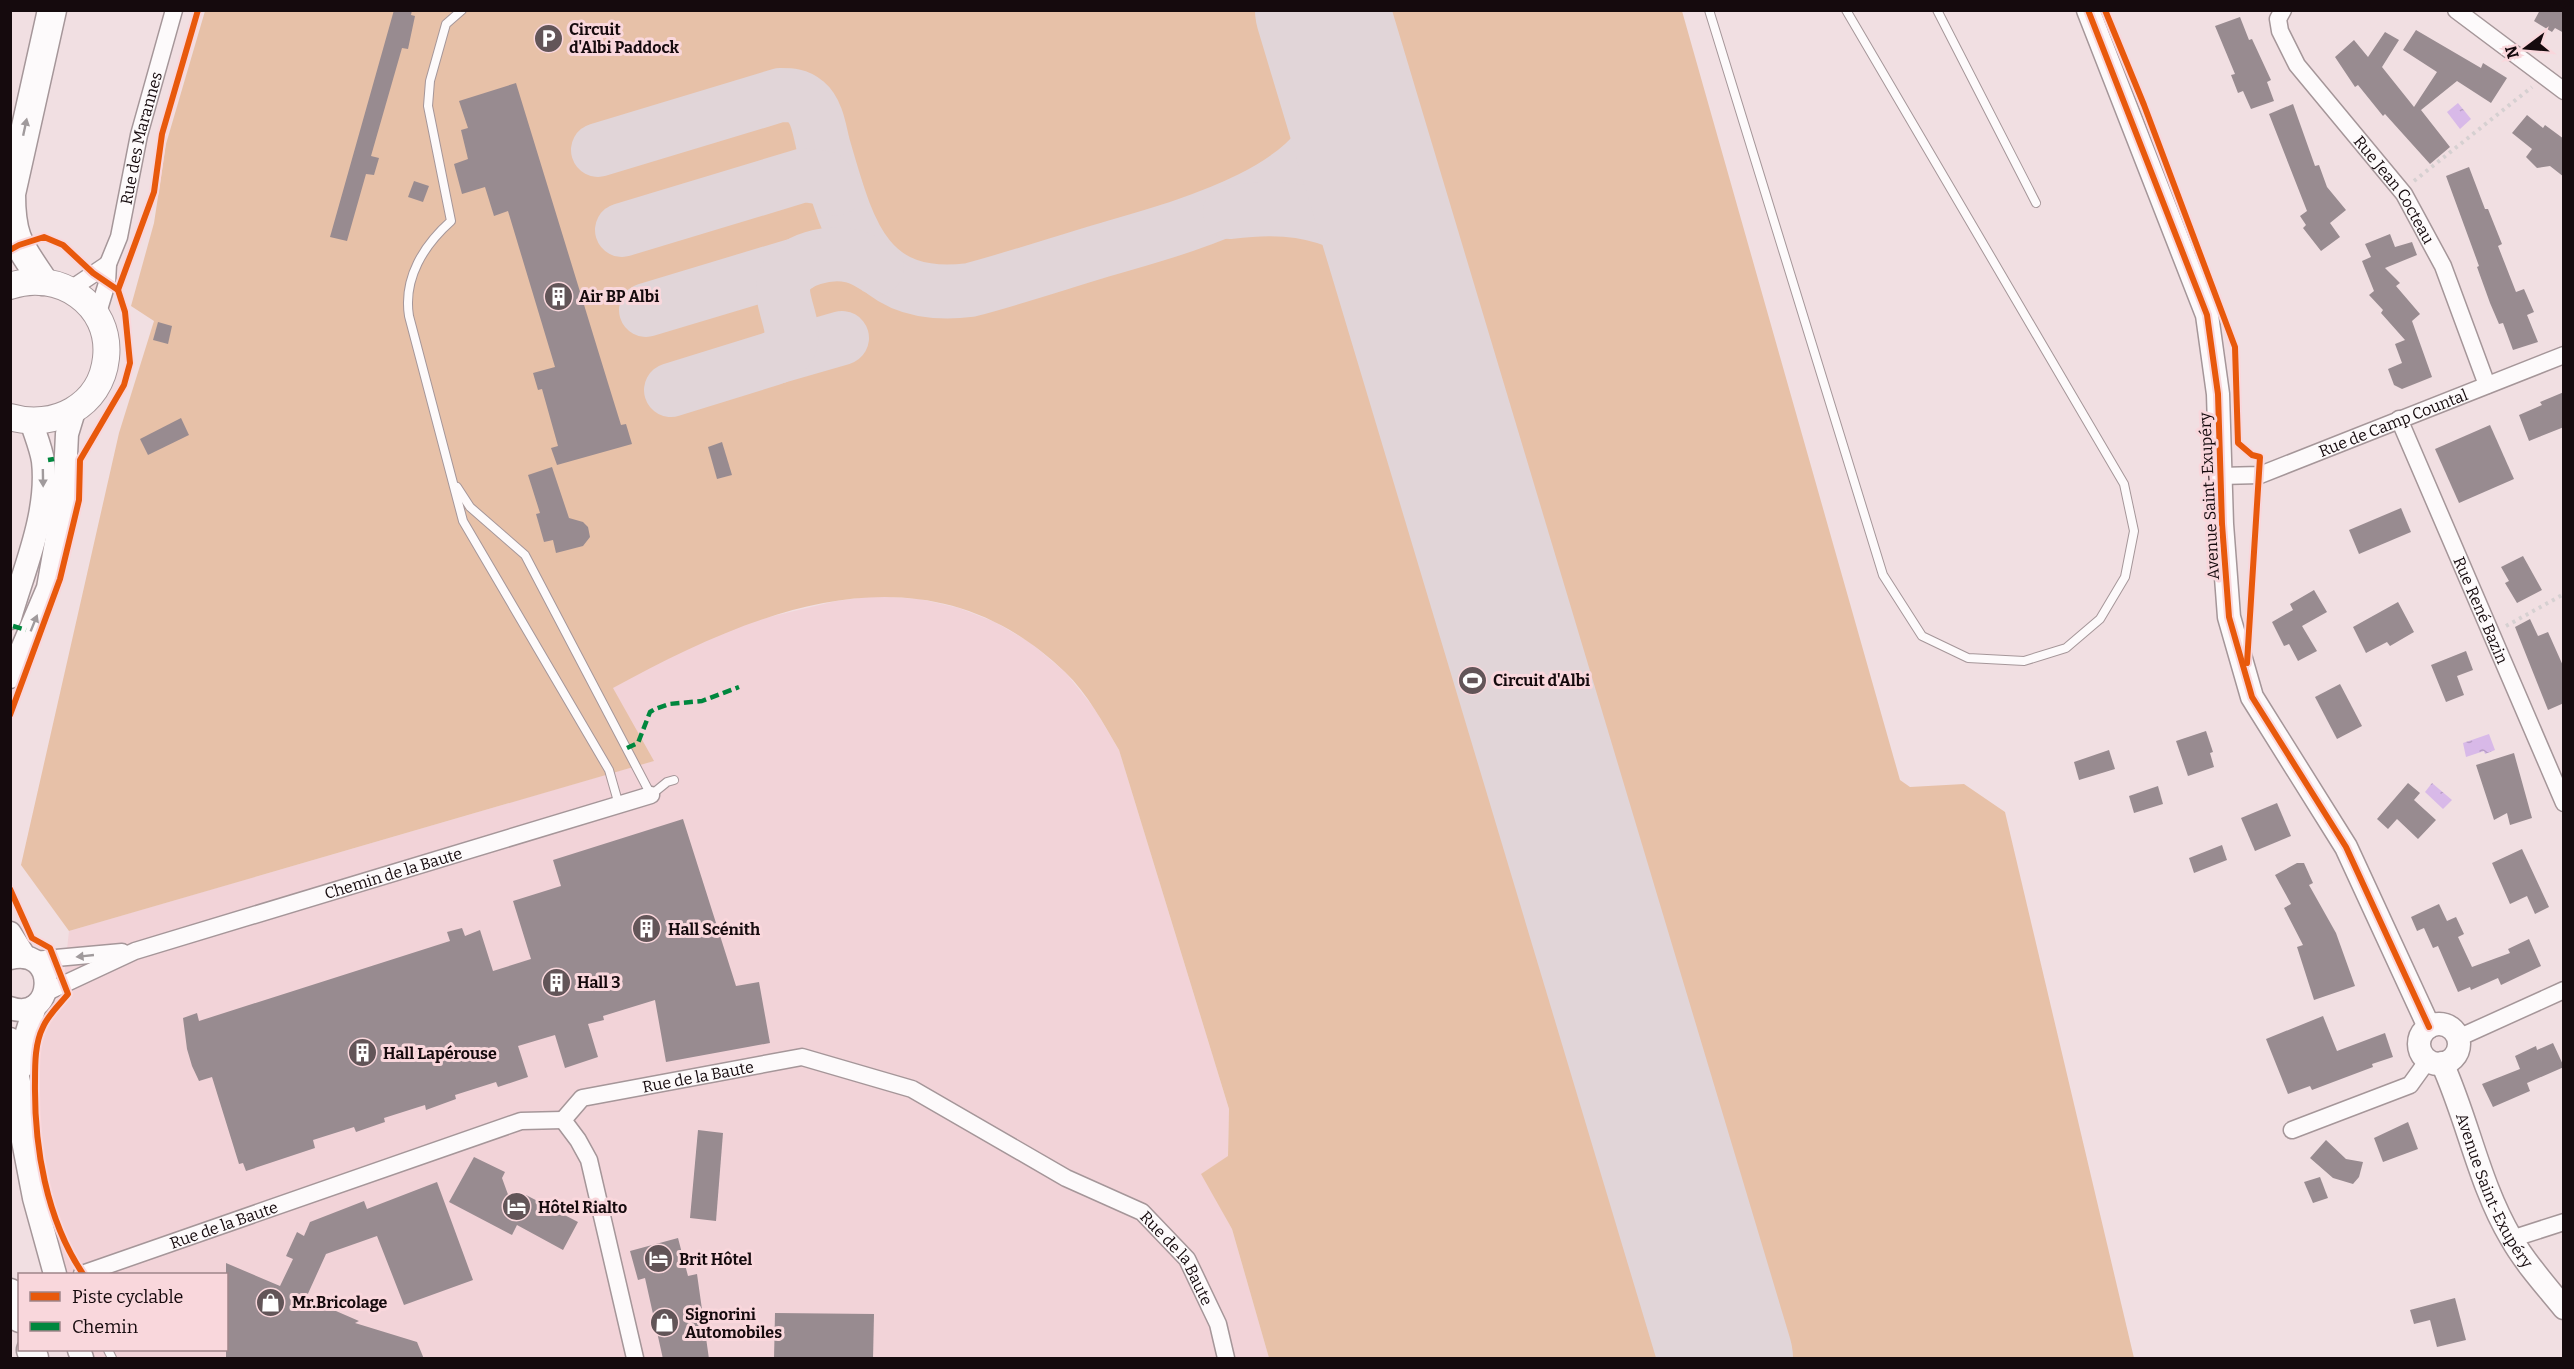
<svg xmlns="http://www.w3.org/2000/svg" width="2574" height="1369" viewBox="0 0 2574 1369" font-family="Bitter,serif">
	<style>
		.built { fill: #f2d3d8 }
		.green { fill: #e7c1a8 }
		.water { fill: url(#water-ripples) }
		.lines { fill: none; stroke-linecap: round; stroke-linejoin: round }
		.taxiway { stroke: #e1d5d8; stroke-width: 54 }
		.runway { stroke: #e1d5d8; stroke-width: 134 }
		.building { fill: #988b90 }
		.lane-casing { stroke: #a59699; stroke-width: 10 }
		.street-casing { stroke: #a59699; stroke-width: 19 }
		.secondary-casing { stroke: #a59699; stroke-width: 25 }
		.primary-casing { stroke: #a59699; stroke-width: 28 }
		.highway-casing { stroke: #a59699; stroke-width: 31 }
		.path { stroke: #d6d0d1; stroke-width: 4; stroke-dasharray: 3 4.5; stroke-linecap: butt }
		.lane { stroke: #fdfafb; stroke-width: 8 }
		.street { stroke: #fdfafb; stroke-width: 16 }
		.secondary { stroke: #fdfafb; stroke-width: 22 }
		.primary { stroke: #fdfafb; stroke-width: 26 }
		.highway { stroke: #fdfafb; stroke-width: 28 }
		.quiet { stroke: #00873e; stroke-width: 4.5; stroke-dasharray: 9 4.5; stroke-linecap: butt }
		.cycleway-casing { stroke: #f9d7dc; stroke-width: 10 }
		.cycleway { stroke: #e8590c; stroke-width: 6 }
		.oneway { fill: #a09a9c }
		.labels { text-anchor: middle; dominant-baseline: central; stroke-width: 6; stroke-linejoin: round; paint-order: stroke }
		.poi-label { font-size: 16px; font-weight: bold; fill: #150a0d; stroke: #f9d7dc; text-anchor: start }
		.street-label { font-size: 16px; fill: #150a0d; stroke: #f9d7dc }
	</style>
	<defs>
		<pattern id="water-ripples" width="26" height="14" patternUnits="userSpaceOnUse" patternTransform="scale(1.5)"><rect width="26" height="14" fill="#d8b9e8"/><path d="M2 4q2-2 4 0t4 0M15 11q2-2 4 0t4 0" fill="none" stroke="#b89ec6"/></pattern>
	</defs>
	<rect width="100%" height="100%" fill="#f1dfe2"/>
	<polygon class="built" points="875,596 920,599 959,608 995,622 1031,643 1066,673 1094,708 1119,750 1229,1109 1228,1157 1202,1174 1232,1229 1269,1358 92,1358 89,1350 226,1350 226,1274 65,1274 36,1165 28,1095 33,1031 62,995 69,931 653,761 612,688 674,654 749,622 836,601"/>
	<path class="green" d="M205 11H1682L1900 780 1910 787 1964 784 2005 812 2134 1358H1269L1232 1229 1201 1174 1228 1156 1229 1109 1119 750C1103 723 1088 694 1065 672 926 538 757 609 613 688L654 761 69 931 21 865 119 433 154 321 131 306 154 223 166 144Z"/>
	<g class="water">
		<polygon points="2458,103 2471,119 2460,129 2447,112"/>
		<polygon points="2489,734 2495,750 2485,754 2484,751 2466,757 2463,743"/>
		<polygon points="2432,783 2452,800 2443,809 2425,792"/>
	</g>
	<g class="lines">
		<g class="taxiway">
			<path d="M598 150 780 95C790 95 798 95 806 102 818 112 820 134 824 148 848 230 865 303 970 290 1012 279 1054 265 1097 252 1166 231 1318 196 1335 112 1340 85 1332 56 1328 30"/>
			<path d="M1230 212C1269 207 1303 208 1339 222 1347 226 1357 229 1364 235 1380 250 1392 268 1405 285"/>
			<polyline points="622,230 804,175 825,178 836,189"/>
			<polyline points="646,310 799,264"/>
			<polyline points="776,357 842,338"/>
			<path d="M671 390 771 359C813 345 777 308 784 282 791 258 831 251 852 256 862 258 869 263 877 268"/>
		</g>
		<polyline class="runway" points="1322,10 1726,1358"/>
	</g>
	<g class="building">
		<polygon points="394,10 412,10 411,15 415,16 408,49 402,48 371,156 379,158 374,175 366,174 347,241 330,237"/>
		<polygon points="2540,10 2564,10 2564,33 2555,28 2552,32 2534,21"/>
		<polygon points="2240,17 2249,40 2252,39 2271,80 2267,82 2274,101 2251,109 2243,91 2238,93 2231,75 2235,74 2215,26"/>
		<polygon points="2416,30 2481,68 2483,63 2507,78 2491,103 2457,81 2421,110 2450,147 2430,164 2385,114 2383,116 2358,85 2355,87 2335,57 2354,40 2368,57 2385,32 2399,40 2382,67 2414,107 2437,72 2403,50"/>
		<polygon points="516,83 608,383 621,425 626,424 632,444 557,465 551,448 558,446 542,389 538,390 533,373 555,367 508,211 494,216 485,187 462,194 454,164 468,159 461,130 468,128 459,101"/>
		<polygon points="2293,104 2315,166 2319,165 2327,187 2346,210 2330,223 2340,237 2321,251 2303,228 2306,225 2300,216 2307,211 2269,114"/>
		<polygon points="2527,115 2543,128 2545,125 2564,139 2564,177 2550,166 2537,168 2526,157 2532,149 2512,133"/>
		<polygon points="2469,167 2485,209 2488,209 2502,244 2498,246 2516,292 2524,289 2534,312 2527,315 2538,342 2513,350 2503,323 2499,324 2490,303 2477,267 2479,266 2446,176"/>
		<polygon points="414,181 429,186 423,202 408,197"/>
		<polygon points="2390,234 2395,247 2412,242 2417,255 2385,268 2400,283 2396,286 2420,314 2412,321 2432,377 2402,389 2394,385 2388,369 2402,363 2395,344 2405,340 2381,313 2383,310 2369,295 2374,291 2362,261 2371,257 2365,244"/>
		<polygon points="158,322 172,326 168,344 153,340"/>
		<polygon points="2564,392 2564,427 2529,441 2519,415 2542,405 2540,402"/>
		<polygon points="181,418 189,435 148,455 140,439"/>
		<polygon points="2490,425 2514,479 2459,503 2435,449"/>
		<polygon points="722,442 732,475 717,479 708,447"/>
		<polygon points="552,467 569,518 583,522 588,527 590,537 583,546 556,553 553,540 544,542 536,514 540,513 528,475"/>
		<polygon points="2401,508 2411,532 2359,554 2349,530"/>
		<polygon points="2523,556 2542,590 2517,603 2505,583 2509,581 2501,567"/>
		<polygon points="2314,590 2327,612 2302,626 2317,651 2298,661 2289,644 2284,646 2272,622 2293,610 2290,604"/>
		<polygon points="2398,602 2414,632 2390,646 2387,642 2366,653 2353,627"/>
		<polygon points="2530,619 2538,636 2548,632 2564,668 2564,703 2548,710 2515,627"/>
		<polygon points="2466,651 2473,670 2457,676 2464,695 2446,702 2431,665"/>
		<polygon points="2340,684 2362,726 2337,739 2315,697"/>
		<polygon points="2206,731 2213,752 2210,753 2214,767 2188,776 2176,741"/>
		<polygon points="2109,750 2115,769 2079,780 2074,762"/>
		<polygon points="2514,753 2532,818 2510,825 2507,813 2494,820 2476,765"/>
		<polygon points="2408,783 2420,793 2414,800 2436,820 2418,839 2397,819 2388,829 2377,819"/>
		<polygon points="2158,786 2163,804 2134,813 2129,796"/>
		<polygon points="2277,803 2291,836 2255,851 2241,818"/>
		<polygon points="683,819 736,986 759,982 770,1043 666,1062 655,1000 603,1016 604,1020 588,1024 598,1057 565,1068 555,1035 518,1046 528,1077 498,1087 496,1082 455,1095 456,1099 426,1110 425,1105 384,1118 385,1122 356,1132 354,1127 313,1140 315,1148 246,1171 243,1163 239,1164 212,1077 199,1081 192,1066 187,1049 183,1018 197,1013 199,1021 450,941 447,932 462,928 465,936 480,930 493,971 531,959 513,901 561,886 553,860"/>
		<polygon points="2222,845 2227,860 2194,873 2189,858"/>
		<polygon points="2522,849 2549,907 2535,914 2527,896 2510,904 2492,863"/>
		<polygon points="2297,863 2304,863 2313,883 2309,885 2336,933 2355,986 2314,1000 2297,947 2303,945 2284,908 2291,904 2275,875"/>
		<polygon points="2439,904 2447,921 2456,917 2464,934 2458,937 2472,967 2510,953 2508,949 2529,939 2541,966 2501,985 2498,978 2471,990 2470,987 2458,992 2438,946 2433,948 2424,928 2417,931 2411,917"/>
		<polygon points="2323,1016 2337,1051 2385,1033 2393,1057 2372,1064 2373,1067 2312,1090 2310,1086 2288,1094 2266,1039"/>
		<polygon points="2553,1043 2564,1067 2527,1083 2530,1091 2493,1107 2482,1084 2520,1069 2515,1056 2536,1046 2537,1050"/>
		<polygon points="2408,1122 2418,1149 2383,1162 2374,1138"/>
		<polygon points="698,1130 723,1133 716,1221 690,1218"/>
		<polygon points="2326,1140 2346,1159 2363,1162 2359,1177 2353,1184 2333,1178 2310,1158"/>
		<polygon points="474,1157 505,1172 502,1178 510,1200 526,1195 578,1222 563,1250 517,1225 512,1235 449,1202"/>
		<polygon points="2320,1177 2328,1198 2313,1203 2304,1182"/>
		<polygon points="437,1182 473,1280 404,1305 377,1236 326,1254 306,1298 359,1321 355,1323 417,1342 424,1359 226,1359 226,1263 280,1286 293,1259 286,1256 297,1232 304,1236 310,1222 364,1201 367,1209"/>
		<polygon points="678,1238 688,1276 697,1274 709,1359 663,1359 645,1278 638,1280 630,1251"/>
		<polygon points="2455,1298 2466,1340 2437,1347 2430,1320 2414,1324 2410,1310"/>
		<polygon points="775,1313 874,1314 873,1359 774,1359"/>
	</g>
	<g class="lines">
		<defs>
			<g id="lane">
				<path d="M462 10 446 24 430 81 428 106 451 221C424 245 403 278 409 316L463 521 609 770 619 805"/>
				<polyline points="1709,10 1883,575 1922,636 1968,658 2024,661 2066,648 2100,619 2125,577 2134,531 2124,484 1846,10"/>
				<polyline points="1937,10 2036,203"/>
				<polyline points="457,487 470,507 525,555 651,795 667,782 674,780"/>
				<polyline points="108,1350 112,1358"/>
			</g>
			<g id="street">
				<path id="s1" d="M2283 10 2278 19 2280 31 2297 65 2404 194 2443 266 2487 385"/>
				<polyline points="2456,10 2564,91"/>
				<polyline points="71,289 108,264"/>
				<path id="s2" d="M97 316 107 283 108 264 119 237 139 135 174 10"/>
				<path id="s3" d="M2399 419 2564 803"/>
				<path id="s4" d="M2220 476 2260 475 2564 355"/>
				<polyline points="34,960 122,952"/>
				<path id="s5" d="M45 993 135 951 651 795"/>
				<polyline points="2458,1038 2564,990"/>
				<path id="s6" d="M563 1120 582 1098 802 1057 912 1089 1066 1178 1142 1212 1187 1259 1218 1324 1226 1358"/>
				<polyline points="563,1120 578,1140 589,1160 635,1358"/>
				<polyline points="2292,1130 2410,1085 2428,1060"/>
				<polyline points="2511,1239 2564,1222"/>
				<path id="s7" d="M82 1274 521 1121 563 1120"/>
			</g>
			<g id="secondary">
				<polyline points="2088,10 2207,315 2218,394 2222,524 2229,617 2252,697 2346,847 2429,1027"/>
				<path d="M10 618C24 569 49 513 43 461 41 448 35 434 31 421"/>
				<polyline points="10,677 48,588 64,497 67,434 74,411"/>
				<polyline points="10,933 25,957"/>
				<path d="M10 958C60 946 55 1024 10 1008"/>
				<circle cx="2439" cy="1044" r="20"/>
				<polyline points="10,1039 19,1082 23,1141 34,1198 55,1274"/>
				<path id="s8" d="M2442 1063C2468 1120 2479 1184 2511 1238 2525 1263 2546 1286 2564 1308"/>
				<polyline points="21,1068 27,1032 35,1006"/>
				<polyline points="79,1350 82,1358"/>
			</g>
			<path id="primary" d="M10 286C58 269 112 304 106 358 101 406 54 430 10 417"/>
			<g id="highway">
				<path d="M43 281C19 245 11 238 11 194L52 10"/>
				<polyline points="10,1293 20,1318"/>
				<polyline points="31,1350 34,1358"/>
			</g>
		</defs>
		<use href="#lane" class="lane-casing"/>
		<use href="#street" class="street-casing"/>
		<use href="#secondary" class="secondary-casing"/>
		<use href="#primary" class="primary-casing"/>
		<use href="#highway" class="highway-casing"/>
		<g class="path">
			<polyline points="2414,181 2532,87"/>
			<polyline points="2506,626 2564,594"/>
		</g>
		<use href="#lane" class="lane"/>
		<use href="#street" class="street"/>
		<use href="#secondary" class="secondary"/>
		<use href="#primary" class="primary"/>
		<use href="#highway" class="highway"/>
		<g class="quiet">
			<polyline points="48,460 54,459"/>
			<polyline points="13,626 26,630"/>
			<polyline points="627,748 638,743 650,712 655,709 669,704 702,701 739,687"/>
		</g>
		<defs>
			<g id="cycleway">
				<polyline points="2088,10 2207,315 2218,394 2222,524 2229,617 2252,697 2346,847 2429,1027"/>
				<polyline points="2105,10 2144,105 2235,347 2238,443 2252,455 2260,457 2247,663"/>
				<polyline points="10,250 19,245 44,237 63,245 93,273 118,290 125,312 130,363 124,385 80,460 79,500 60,579 10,715"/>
				<polyline points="118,290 154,192 162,134 198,10"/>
				<path d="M10 889 32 938 50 948 68 994C60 1004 48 1015 43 1027 35 1043 35 1063 35 1081 34 1146 46 1219 83 1274"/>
			</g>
		</defs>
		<use href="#cycleway" class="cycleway-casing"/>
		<use href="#cycleway" class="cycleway"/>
	</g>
	<defs><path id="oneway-solid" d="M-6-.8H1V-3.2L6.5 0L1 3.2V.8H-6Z" transform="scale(1.5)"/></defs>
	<g class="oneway">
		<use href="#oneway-solid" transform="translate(25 127) rotate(-78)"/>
		<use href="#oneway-solid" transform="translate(43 478) rotate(89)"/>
		<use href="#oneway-solid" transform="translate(34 623) rotate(-68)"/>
		<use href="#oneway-solid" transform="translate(85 956) rotate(174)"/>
	</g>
	<defs>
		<symbol id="parking-disc" viewBox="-11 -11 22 22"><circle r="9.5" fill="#625558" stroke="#f9d7dc"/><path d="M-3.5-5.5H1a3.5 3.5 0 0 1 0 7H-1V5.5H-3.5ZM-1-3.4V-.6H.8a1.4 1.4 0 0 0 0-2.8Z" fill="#fff"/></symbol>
		<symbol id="building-disc" viewBox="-11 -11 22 22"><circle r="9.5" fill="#625558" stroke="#f9d7dc"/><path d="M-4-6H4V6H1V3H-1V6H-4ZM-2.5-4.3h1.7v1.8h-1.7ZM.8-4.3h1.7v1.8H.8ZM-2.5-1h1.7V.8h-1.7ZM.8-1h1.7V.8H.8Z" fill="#fff"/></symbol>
		<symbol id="stadium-disc" viewBox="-11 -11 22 22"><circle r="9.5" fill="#625558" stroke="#f9d7dc"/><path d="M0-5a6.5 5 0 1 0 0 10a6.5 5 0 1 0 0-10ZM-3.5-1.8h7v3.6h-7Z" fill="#fff"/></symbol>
		<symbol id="hotel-disc" viewBox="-11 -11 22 22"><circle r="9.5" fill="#625558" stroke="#f9d7dc"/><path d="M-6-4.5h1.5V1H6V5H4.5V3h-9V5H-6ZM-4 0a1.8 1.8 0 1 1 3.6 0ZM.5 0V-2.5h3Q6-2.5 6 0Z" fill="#fff"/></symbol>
		<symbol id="shop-disc" viewBox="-11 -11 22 22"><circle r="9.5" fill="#625558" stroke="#f9d7dc"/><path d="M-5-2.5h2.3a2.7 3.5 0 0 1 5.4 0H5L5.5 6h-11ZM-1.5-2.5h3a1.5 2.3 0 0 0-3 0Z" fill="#fff"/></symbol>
	</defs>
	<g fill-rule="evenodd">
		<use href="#parking-disc" x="532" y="22" width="33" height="33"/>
		<use href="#building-disc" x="542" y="280" width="33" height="33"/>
		<use href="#stadium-disc" x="1456" y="664" width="33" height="33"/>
		<use href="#building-disc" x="630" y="912" width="33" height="33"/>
		<use href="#building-disc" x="540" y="966" width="33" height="33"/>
		<use href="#building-disc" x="346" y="1036" width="33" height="33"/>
		<use href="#hotel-disc" x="500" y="1190" width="33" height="33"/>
		<use href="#hotel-disc" x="642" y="1242" width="33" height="33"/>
		<use href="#shop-disc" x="254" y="1286" width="33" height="33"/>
		<use href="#shop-disc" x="648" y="1306" width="33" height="33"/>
	</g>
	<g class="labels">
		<g class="poi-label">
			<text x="569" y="29">Circuit<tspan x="569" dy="18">d'Albi Paddock</tspan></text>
			<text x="579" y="296">Air BP Albi</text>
			<text x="1493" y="680">Circuit d'Albi</text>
			<text x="668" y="929">Hall Scénith</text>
			<text x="577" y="982">Hall 3</text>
			<text x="383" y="1053">Hall Lapérouse</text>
			<text x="538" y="1207">Hôtel Rialto</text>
			<text x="679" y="1259">Brit Hôtel</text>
			<text x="292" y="1302">Mr.Bricolage</text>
			<text x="685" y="1314">Signorini<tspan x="685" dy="18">Automobiles</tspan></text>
		</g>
		<g class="street-label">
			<text stroke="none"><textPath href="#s2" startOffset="184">Rue des Marannes</textPath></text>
			<text stroke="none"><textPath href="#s1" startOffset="219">Rue Jean Cocteau</textPath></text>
			<text stroke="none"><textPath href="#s4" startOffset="183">Rue de Camp Countal</textPath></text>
			<text transform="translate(2209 496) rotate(-93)">Avenue Saint-Exupéry</text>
			<text stroke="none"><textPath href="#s3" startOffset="208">Rue René Bazin</textPath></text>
			<text stroke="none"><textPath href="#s5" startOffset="369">Chemin de la Baute</textPath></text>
			<text stroke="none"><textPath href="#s6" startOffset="147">Rue de la Baute</textPath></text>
			<text stroke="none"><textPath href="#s8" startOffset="138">Avenue Saint-Exupéry</textPath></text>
			<text stroke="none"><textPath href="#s7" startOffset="150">Rue de la Baute</textPath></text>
			<text stroke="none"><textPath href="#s6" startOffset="687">Rue de la Baute</textPath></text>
		</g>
	</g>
	<rect width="2574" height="1369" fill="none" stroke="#150a0d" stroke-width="24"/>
	<rect x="18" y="1273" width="210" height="78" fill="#f9d7dc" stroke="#9e8589" stroke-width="1.5"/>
	<rect x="30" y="1292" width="30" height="9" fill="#e8590c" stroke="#9e8589" stroke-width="1.5"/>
	<text x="72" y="1303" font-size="18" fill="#150a0d">Piste cyclable</text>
	<rect x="30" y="1322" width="30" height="9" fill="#00873e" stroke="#9e8589" stroke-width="1.5"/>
	<text x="72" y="1333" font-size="18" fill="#150a0d">Chemin</text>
	<g transform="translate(2526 48) rotate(254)" stroke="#f9d7dc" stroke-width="4.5" paint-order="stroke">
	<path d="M0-4.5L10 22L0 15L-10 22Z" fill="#150a0d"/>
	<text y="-9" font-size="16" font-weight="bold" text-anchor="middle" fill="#150a0d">N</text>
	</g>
</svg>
